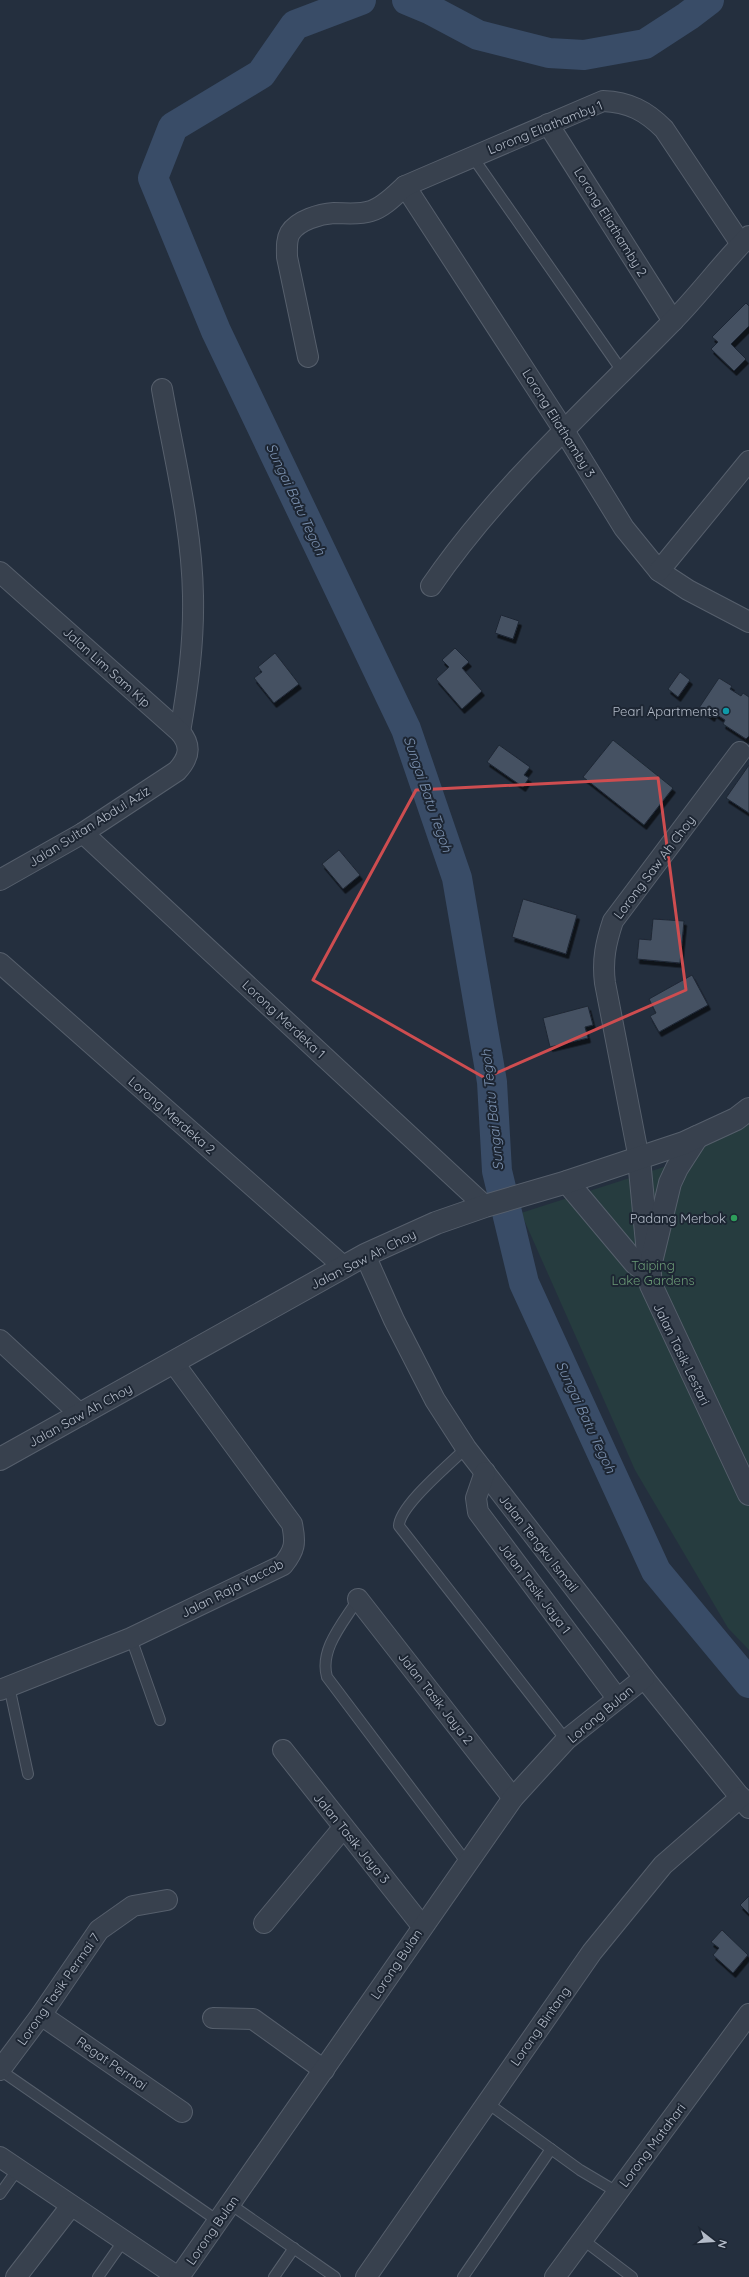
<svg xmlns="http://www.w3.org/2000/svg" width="749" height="2277" viewBox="0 0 749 2277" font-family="Quicksand,sans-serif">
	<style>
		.green { fill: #263c3f }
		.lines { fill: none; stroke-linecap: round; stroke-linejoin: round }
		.river { stroke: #394c67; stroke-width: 30 }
		.building { fill: #455162; stroke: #1f2835; filter: url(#shadow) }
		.service-casing { stroke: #565f6c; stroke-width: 12 }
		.minor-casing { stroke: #565f6c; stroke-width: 22 }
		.tertiary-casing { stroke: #565f6c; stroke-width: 24 }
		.service { stroke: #38414e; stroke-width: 10 }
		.minor { stroke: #38414e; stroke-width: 20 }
		.tertiary { stroke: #38414e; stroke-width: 22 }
		.marked { fill: none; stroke: #ce4d50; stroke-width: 3; stroke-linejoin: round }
		.culture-dot { fill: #0f9aa8; stroke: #1d2633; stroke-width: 1.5 }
		.leisure-dot { fill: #2e9e5b; stroke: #1d2633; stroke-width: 1.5 }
		.labels { text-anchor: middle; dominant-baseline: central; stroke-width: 4; stroke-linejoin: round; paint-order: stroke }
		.street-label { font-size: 13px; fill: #b4bcc9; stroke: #1d2633 }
		.poi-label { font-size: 13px; fill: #b4bcc9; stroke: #1d2633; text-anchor: end }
		.park-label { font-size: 13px; fill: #6b9a76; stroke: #1d2633 }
		.water-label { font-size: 14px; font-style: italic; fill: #7c92b1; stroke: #1d2633 }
	</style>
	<defs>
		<filter id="shadow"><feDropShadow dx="2.5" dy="4.5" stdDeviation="0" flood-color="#0009"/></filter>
	</defs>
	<rect width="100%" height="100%" fill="#242f3e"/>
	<polygon class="green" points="749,1117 749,1650 728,1628 635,1470 521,1213 667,1166"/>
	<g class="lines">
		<g class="river">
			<polyline points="361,0 295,25 261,74 173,127 153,178 216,331 406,729 457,878 492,1082 497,1171 524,1283 656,1571 749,1683"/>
			<polyline points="407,0 431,10 478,35 549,53 584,55 645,44 688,16 709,0"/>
		</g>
	</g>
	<g class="building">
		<polygon points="746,303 749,306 749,326 731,344 746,359 734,371 711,349 718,342 712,337"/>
		<polygon points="501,615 519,621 513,639 495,633"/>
		<polygon points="455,648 469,662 462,668 482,691 462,709 436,679 449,667 442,660"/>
		<polygon points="275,653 299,684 274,703 254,678 262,672 258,667"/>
		<polygon points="680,672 690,680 678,697 668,689"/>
		<polygon points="719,678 732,686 730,689 741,696 743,693 749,697 749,736 746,739 723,724 725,720 714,713 712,717 699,708"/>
		<polygon points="613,740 673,788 644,825 583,777"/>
		<polygon points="499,745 530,767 524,775 529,778 523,787 487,762"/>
		<polygon points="749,765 749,813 726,798"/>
		<polygon points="339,850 360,875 343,889 322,864"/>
		<polygon points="523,899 577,915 566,954 512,937"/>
		<polygon points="653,919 684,921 680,963 637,959 639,939 651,940"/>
		<polygon points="692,975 708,1005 659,1032 650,1016 656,1013 649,999"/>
		<polygon points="588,1006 593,1025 585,1027 588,1038 550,1047 543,1018"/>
		<polygon points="749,1896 749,1914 740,1905"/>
		<polygon points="722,1930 748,1955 733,1973 713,1955 719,1948 711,1942"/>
	</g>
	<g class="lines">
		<defs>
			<g id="service">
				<polyline points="472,156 622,371"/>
				<path d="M466 1448C450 1464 399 1506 399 1526L566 1740"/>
				<path d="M358 1599C344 1622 319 1649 327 1677L467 1863"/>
				<polyline points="131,1638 160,1720"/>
				<polyline points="9,1686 28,1774"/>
				<polyline points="0,2070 218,2221"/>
				<polyline points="486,2102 580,2170 617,2192"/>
				<polyline points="0,2194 18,2169"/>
				<polyline points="230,2204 335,2277"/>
				<polyline points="582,2239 632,2277"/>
				<polyline points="98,2277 124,2240"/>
				<polyline points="274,2277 294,2248"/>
				<polyline points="463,2277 551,2149"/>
			</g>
			<g id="minor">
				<polyline points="548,124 673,321"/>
				<polyline points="405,186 563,429 624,528 659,571 688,590 749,622"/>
				<path d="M308 357 287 257C287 249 286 240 290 233 298 220 320 214 334 213 346 213 359 215 371 211 384 207 395 195 405 186L603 101C629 102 646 111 664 129L741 244"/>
				<path d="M162 389C174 457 192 527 193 596 194 643 188 686 180 732"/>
				<polyline points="659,571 749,461"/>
				<path d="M0 572 180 732C192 746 189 758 177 771L83 833 0 880"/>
				<path d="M431 586C499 487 589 407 672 322 699 295 722 263 749 236"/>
				<polyline points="83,833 485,1206"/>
				<polyline points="0,963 343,1266"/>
				<path d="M639 1159 605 983C602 960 606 942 613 921L740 752"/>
				<polyline points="365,1255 394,1320 435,1400 466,1448 644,1678 749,1808"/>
				<polyline points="0,1340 81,1415"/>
				<polyline points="485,1472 476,1498 478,1512 617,1698"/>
				<polyline points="358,1599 513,1798"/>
				<path d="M0 1690 131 1638 283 1565C295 1550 296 1543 292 1524L173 1362"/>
				<polyline points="283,1750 422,1926"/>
				<polyline points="264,1923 343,1828"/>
				<polyline points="41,2015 182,2112"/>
				<polyline points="213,2018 253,2019 324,2070"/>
				<polyline points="0,2070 41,2015 99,1930 133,1906 167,1900"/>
				<polyline points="0,2157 178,2277"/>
				<polyline points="16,2277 71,2206"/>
				<polyline points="179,2277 513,1798 566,1740 644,1678"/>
				<polyline points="366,2277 592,1952 663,1865 741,1797"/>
				<polyline points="555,2277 749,2014"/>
			</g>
			<g id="tertiary">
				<polyline points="639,1159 651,1285 749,1494"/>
				<polyline points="567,1182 635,1263 648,1273"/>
				<polyline points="652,1258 670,1183 677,1168 697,1137"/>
				<polyline points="0,1459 365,1255 436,1223 485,1206 567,1182 684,1143 736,1119 749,1109"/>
			</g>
		</defs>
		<use href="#service" class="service-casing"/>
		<use href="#minor" class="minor-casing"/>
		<use href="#tertiary" class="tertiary-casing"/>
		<use href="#service" class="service"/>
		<use href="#minor" class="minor"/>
		<use href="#tertiary" class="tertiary"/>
	</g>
	<path class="marked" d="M658 778 686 990 485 1078 313 980 416 790Z"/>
	<circle class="culture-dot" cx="726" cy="711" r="4"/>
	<circle class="leisure-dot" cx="734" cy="1218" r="4"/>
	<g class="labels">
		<g class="street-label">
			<text transform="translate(545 127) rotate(-22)">Lorong Eliathamby 1</text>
			<text transform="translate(611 222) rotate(58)">Lorong Eliathamby 2</text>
			<text transform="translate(559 423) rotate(58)">Lorong Eliathamby 3</text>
			<text transform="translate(107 667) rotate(42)">Jalan Lim Sam Kip</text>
			<text transform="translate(89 826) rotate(-32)">Jalan Sultan Abdul Aziz</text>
			<text transform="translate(654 867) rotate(-53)">Lorong Saw Ah Choy</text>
			<text transform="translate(284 1019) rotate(43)">Lorong Merdeka 1</text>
			<text transform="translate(172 1115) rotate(41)">Lorong Merdeka 2</text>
			<text transform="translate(363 1259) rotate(-27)">Jalan Saw Ah Choy</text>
			<text transform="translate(682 1354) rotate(64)">Jalan Tasik Lestari</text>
			<text transform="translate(80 1415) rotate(-29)">Jalan Saw Ah Choy</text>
			<text transform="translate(539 1543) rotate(52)">Jalan Tengku Ismail</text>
			<text transform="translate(232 1588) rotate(-27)">Jalan Raja Yaccob</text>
			<text transform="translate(535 1588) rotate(53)">Jalan Tasik Jaya 1</text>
			<text transform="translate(436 1698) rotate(52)">Jalan Tasik Jaya 2</text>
			<text transform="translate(600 1714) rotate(-40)">Lorong Bulan</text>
			<text transform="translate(352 1838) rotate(51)">Jalan Tasik Jaya 3</text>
			<text transform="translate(396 1964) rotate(-56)">Lorong Bulan</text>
			<text transform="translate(58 1989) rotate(-55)">Lorong Tasik Permai 7</text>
			<text transform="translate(540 2026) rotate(-55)">Lorong Bintang</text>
			<text transform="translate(112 2063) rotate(35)">Regat Permai</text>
			<text transform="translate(652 2145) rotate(-53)">Lorong Matahari</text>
			<text transform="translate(212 2230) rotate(-55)">Lorong Bulan</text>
		</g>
		<g class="poi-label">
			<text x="718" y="711">Pearl Apartments</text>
			<text x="726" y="1218">Padang Merbok</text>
		</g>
		<g class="park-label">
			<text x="653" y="1265">Taiping<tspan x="653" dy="15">Lake Gardens</tspan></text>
		</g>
		<g class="water-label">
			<text transform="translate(296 499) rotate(65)">Sungai Batu Tegoh</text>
			<text transform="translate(428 794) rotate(71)">Sungai Batu Tegoh</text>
			<text transform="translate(492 1110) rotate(-96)">Sungai Batu Tegoh</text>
			<text transform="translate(586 1417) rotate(65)">Sungai Batu Tegoh</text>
		</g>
	</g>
	<g transform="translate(713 2241) rotate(107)" stroke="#1d2633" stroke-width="3" paint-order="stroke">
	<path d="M0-3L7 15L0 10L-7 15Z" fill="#b4bcc9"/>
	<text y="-6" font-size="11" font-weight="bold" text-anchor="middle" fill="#b4bcc9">N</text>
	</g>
</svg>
